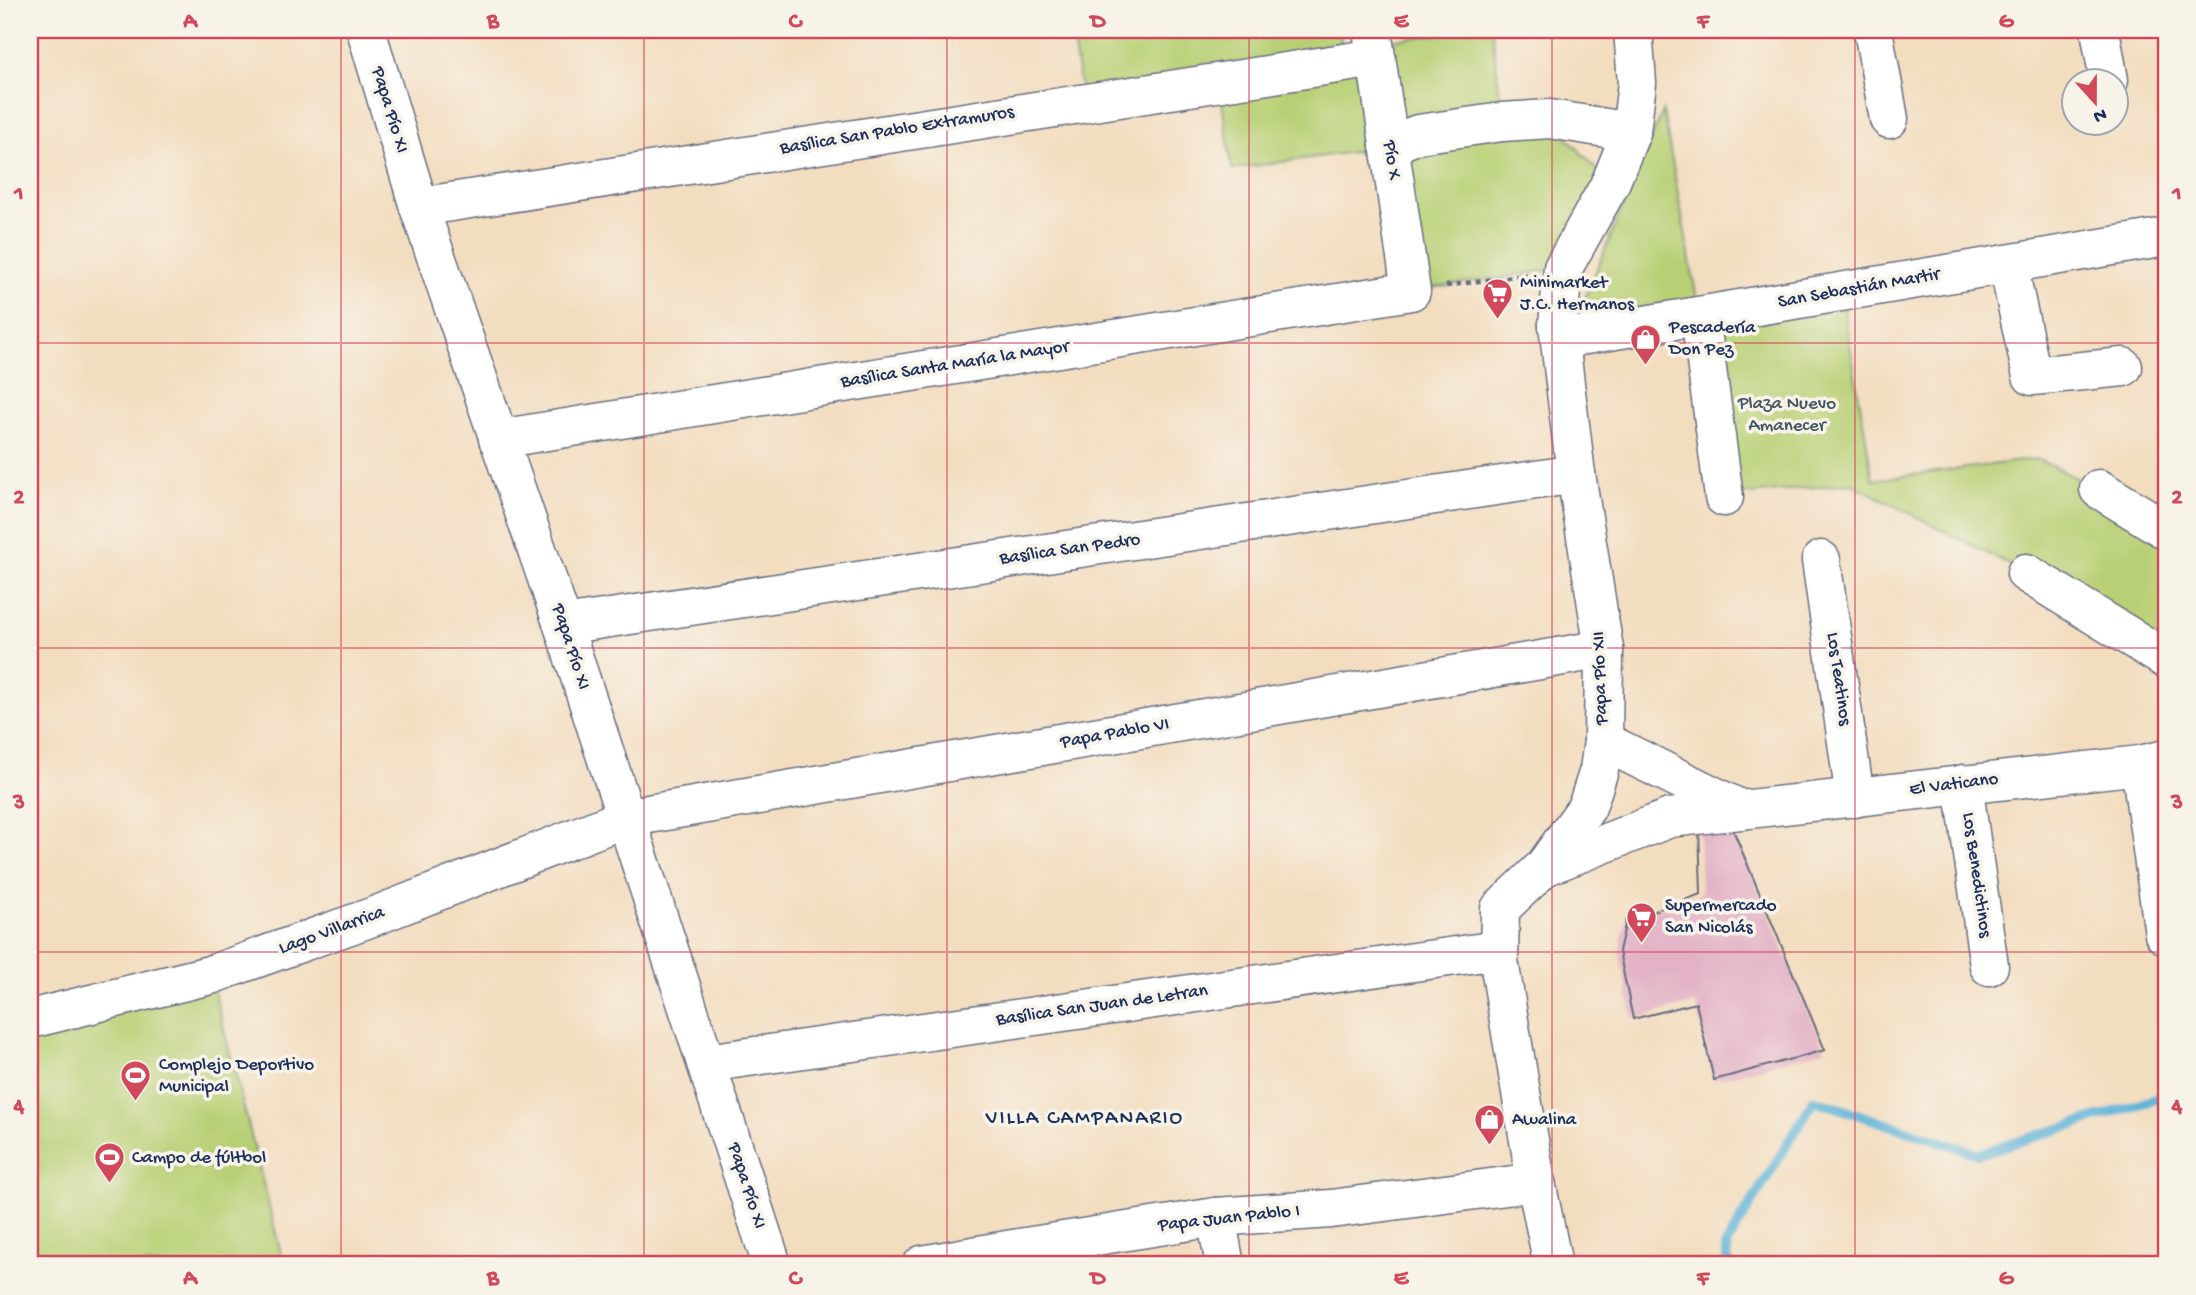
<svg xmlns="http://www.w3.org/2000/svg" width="2196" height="1295" viewBox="0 0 2196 1295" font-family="'Gochi Hand',sans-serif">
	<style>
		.green { fill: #b8d075; stroke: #6a806a; stroke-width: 2 }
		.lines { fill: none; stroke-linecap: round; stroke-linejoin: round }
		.stream { stroke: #5bb2d8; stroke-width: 10 }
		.building { fill: #e3b2c6 }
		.minor-casing { stroke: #676c80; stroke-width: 41 }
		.path { stroke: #676c80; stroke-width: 4.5; stroke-dasharray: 5 5; stroke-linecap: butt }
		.minor { stroke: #fff; stroke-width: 38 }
		.grid { fill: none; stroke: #d1495b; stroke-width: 2; stroke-opacity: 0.55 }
		.labels { text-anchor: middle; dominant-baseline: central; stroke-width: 7; stroke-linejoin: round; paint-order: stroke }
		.street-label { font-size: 19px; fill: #1b2f5e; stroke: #f7f3e8 }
		.poi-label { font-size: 19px; fill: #1b2f5e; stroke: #f7f3e8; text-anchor: start }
		.park-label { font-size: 19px; fill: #425764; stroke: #f7f3e8 }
		.neighbourhood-label { font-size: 21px; letter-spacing: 2px; fill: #1b2f5e; stroke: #f7f3e8 }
		.neatline { fill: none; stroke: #d1495b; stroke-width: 2.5 }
		.grid-label { font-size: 23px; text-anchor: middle; font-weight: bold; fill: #d1495b }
	</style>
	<rect width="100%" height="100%" fill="#f7f3e8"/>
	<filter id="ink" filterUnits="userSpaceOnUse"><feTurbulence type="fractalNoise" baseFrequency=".0143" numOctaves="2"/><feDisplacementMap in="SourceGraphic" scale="14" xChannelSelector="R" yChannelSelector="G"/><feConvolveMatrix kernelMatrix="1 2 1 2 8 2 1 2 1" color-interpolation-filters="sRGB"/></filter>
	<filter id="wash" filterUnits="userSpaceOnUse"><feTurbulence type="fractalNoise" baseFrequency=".00686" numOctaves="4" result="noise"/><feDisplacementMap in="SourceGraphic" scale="28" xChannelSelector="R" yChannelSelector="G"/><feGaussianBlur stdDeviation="1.57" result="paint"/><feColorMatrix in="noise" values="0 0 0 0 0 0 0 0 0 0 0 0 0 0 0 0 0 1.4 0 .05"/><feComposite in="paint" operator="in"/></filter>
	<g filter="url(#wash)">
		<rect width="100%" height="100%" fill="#f3ddbf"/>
		<g class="green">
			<polygon points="1071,30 1339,30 1343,51 1082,96"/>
			<polygon points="1474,30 1492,30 1503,122 1550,119 1610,184 1563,268 1411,291 1389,147 1232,169 1219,81 1374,42"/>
			<polygon points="1663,111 1700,316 1841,292 1873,480 2037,459 2099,489 2166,530 2166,659 2026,573 1851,483 1724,497 1699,316 1568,338"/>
			<polygon points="210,975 284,1265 30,1265 30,1019"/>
		</g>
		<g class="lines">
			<polyline class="stream" points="1728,1265 1726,1245 1814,1100 1978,1154 2166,1096"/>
		</g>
		<g id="blocks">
			<polygon class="building" points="1731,825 1825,1050 1714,1080 1696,1003 1633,1019 1619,951 1626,921 1701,894 1699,827"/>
		</g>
	</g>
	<g filter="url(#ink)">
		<use href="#blocks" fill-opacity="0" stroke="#676c80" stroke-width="2"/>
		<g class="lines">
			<defs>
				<g id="minor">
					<polyline points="366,30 419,207 563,625 772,1265"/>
					<polyline points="1873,30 1889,119"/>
					<polyline points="2100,30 2109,80"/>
					<polyline points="1389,146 1418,134 1502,122 1550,119 1631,132"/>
					<polyline points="419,207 1376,58"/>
					<polyline points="2008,264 2032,376 2123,367"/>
					<polyline points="1700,316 1724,497"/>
					<polyline points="1558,325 1568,338 2166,237"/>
					<polyline points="498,439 1411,291 1372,30"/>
					<polyline points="2099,489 2166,530"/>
					<polyline points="1821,560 1855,798"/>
					<polyline points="2026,573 2166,659"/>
					<polyline points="563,625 1576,474"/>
					<polyline points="1603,741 1742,810"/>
					<polyline points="2140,765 2164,934"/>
					<polyline points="1963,784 1989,966"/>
					<polyline points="1544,867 1670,818 2140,765 2166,759"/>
					<polyline points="30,1019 210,975 372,917 625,818 1604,649"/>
					<polyline points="706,1063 1498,950"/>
					<polyline points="1216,1217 1225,1265"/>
					<polyline points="922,1265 1013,1249 1216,1217 1331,1209 1536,1182"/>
					<polyline points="1553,1265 1536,1182 1499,961 1500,909 1544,867 1587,807 1599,770 1603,741 1604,649 1576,474 1558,325 1563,268 1610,184 1631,132 1637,83 1633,30"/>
				</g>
			</defs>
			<use href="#minor" class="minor-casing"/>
			<polyline class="path" points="1446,286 1527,274"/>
			<use href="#minor" class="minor"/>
		</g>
	</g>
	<path class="grid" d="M341 30V1265M644 30V1265M947 30V1265M1249 30V1265M1552 30V1265M1855 30V1265M30 343H2166M30 648H2166M30 952H2166"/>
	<defs>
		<symbol id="supermarket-pin" viewBox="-11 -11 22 30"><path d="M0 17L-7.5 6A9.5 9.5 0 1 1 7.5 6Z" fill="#d1495b" stroke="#f7f3e8"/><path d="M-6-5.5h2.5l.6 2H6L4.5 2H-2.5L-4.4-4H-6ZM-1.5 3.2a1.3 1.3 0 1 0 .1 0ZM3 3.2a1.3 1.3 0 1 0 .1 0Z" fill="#fff"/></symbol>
		<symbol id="shop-pin" viewBox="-11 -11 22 30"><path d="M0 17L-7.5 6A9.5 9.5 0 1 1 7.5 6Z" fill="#d1495b" stroke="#f7f3e8"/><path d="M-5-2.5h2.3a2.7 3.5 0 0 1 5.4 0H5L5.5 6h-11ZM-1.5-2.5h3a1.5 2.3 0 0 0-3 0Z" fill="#fff"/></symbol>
		<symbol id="stadium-pin" viewBox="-11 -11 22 30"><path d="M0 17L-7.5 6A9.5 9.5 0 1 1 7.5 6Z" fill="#d1495b" stroke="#f7f3e8"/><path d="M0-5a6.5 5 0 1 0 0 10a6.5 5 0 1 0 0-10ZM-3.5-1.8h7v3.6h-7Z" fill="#fff"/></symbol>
	</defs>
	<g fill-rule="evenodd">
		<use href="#supermarket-pin" x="1480" y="276" width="35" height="47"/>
		<use href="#shop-pin" x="1628" y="322" width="35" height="47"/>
		<use href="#supermarket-pin" x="1624" y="900" width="35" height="47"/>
		<use href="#stadium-pin" x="118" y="1058" width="35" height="47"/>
		<use href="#shop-pin" x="1472" y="1102" width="35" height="47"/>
		<use href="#stadium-pin" x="92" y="1140" width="35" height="47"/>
	</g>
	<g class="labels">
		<g class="street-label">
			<text transform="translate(389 110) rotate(73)">Papa Pío XI</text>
			<text transform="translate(897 131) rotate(-9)">Basílica San Pablo Extramuros</text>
			<text transform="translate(1391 160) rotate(81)">Pío X</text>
			<text transform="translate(1859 289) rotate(-10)">San Sebastián Martir</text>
			<text transform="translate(955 365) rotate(-9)">Basílica Santa María la Mayor</text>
			<text transform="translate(1070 550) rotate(-8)">Basílica San Pedro</text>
			<text transform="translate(570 647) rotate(72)">Papa Pío XI</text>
			<text transform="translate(1601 678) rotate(-92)">Papa Pío XII</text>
			<text transform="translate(1838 679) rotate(82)">Los Teatinos</text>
			<text transform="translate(1115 734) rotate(-10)">Papa Pablo VI</text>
			<text transform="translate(1954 785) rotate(-7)">El Vaticano</text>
			<text transform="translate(1976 875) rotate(82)">Los Benedictinos</text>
			<text transform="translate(332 931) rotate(-20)">Lago Villarrica</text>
			<text transform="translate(1102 1006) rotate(-8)">Basílica San Juan de Letran</text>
			<text transform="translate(746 1186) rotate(72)">Papa Pío XI</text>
			<text transform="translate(1229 1219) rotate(-6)">Papa Juan Pablo I</text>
		</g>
		<g class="poi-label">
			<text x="1520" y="283">Minimarket<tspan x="1520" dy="22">J.C. Hermanos</tspan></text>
			<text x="1669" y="328">Pescadería<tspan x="1669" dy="22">Don Pez</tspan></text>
			<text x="1665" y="906">Supermercado<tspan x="1665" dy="22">San Nicolás</tspan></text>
			<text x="159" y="1065">Complejo Deportivo<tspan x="159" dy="22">Municipal</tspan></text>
			<text x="1512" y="1120">Awalina</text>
			<text x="132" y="1158">Campo de fúltbol</text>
		</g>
		<g class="park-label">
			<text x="1787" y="404">Plaza Nuevo<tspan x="1787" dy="22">Amanecer</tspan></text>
		</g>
		<g class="neighbourhood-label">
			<text x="1085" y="1119">VILLA CAMPANARIO</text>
		</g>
	</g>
	<rect width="2196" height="1295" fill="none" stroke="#f7f3e8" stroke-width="77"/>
	<g transform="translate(2095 102) rotate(159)"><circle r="33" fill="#f7f3e8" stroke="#9fa5b1" stroke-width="2"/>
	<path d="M0-5L12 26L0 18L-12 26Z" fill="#d1495b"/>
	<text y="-10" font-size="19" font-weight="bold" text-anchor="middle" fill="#1b2f5e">N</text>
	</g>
	<rect x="38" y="38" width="2120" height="1218" class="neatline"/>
	<g class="grid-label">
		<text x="190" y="27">A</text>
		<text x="493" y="27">B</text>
		<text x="795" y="27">C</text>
		<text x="1098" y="27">D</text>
		<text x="1401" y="27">E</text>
		<text x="1703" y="27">F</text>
		<text x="2006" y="27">G</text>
		<text x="19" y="199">1</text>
		<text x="2177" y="199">1</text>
		<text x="19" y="503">2</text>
		<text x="2177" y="503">2</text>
		<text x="19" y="808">3</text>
		<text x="2177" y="808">3</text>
		<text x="19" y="1112">4</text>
		<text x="2177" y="1112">4</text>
		<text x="190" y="1284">A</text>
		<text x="493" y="1284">B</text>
		<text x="795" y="1284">C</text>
		<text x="1098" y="1284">D</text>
		<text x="1401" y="1284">E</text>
		<text x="1703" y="1284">F</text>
		<text x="2006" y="1284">G</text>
	</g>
</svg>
